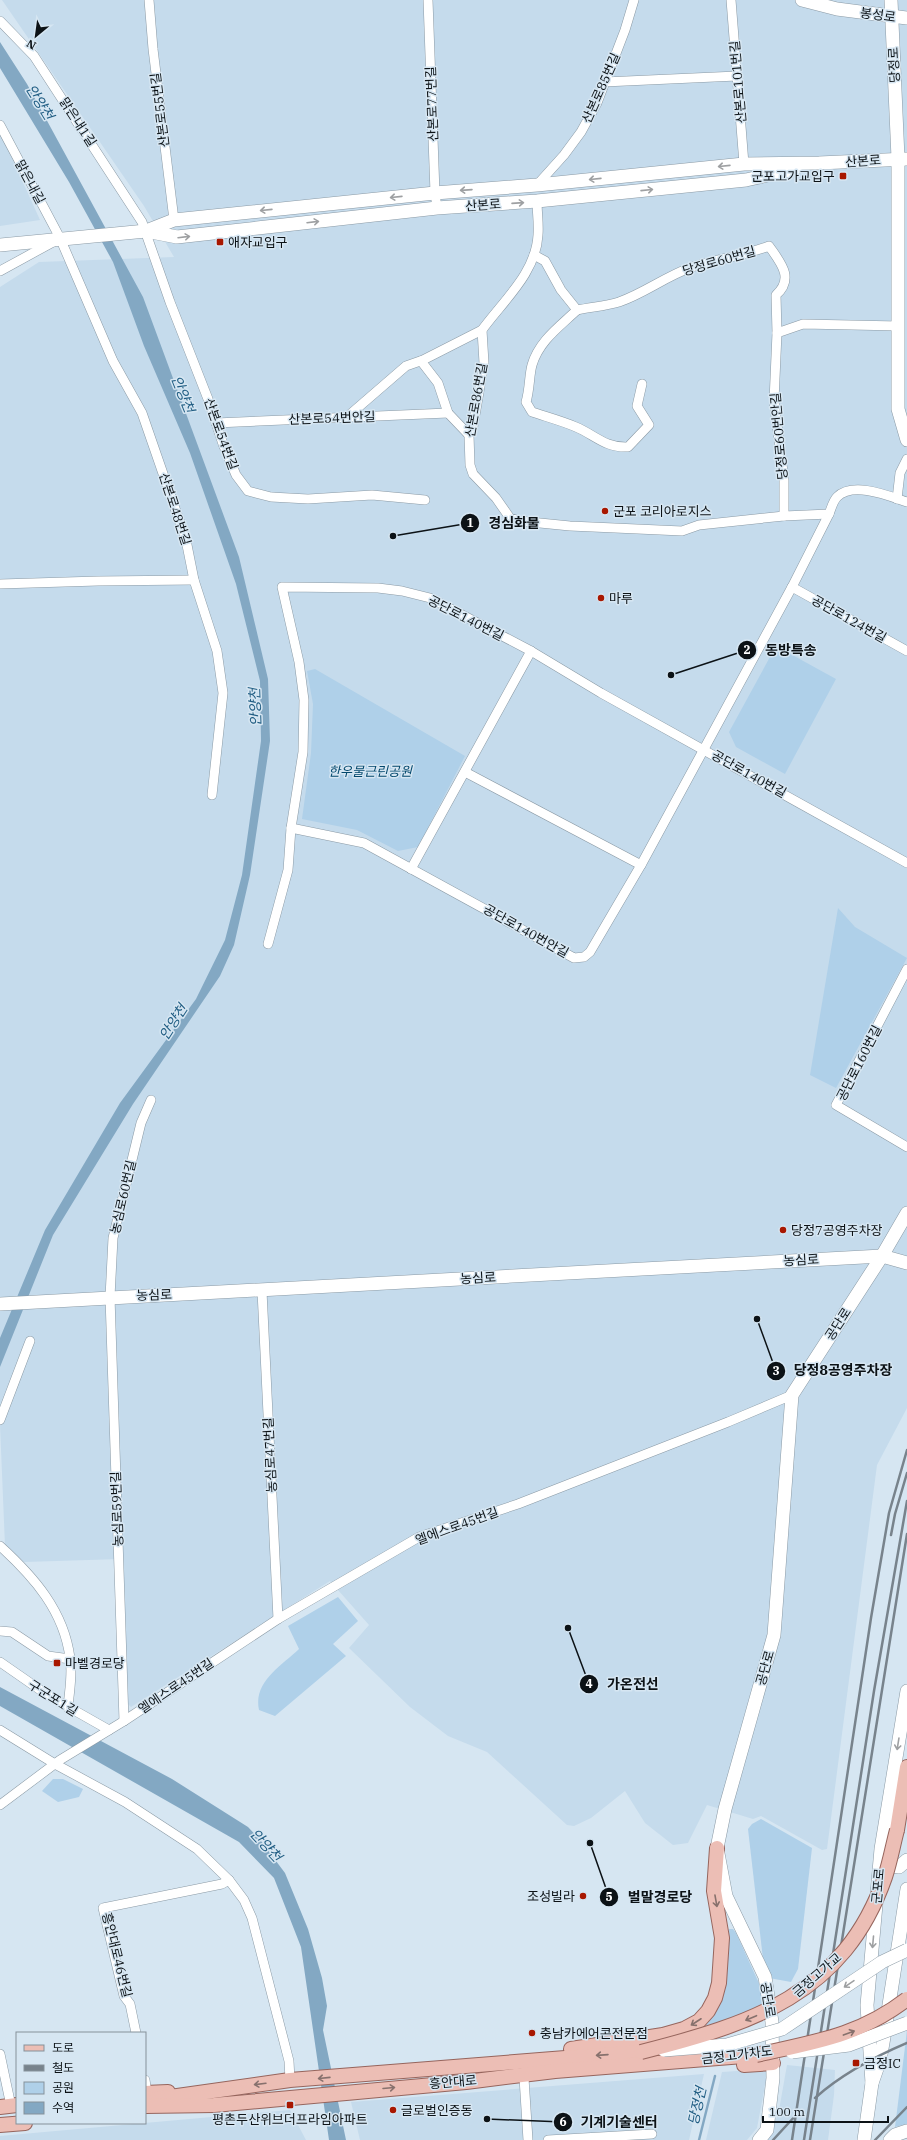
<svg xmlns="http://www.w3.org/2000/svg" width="907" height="2140" viewBox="0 0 907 2140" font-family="'IBM Plex Serif','Noto Sans KR',serif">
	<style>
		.built { fill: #c5dbec }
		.green { fill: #afd0e9 }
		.water { fill: #83a8c3 }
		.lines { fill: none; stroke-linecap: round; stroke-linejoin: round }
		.stream { stroke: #83a8c3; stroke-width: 2.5 }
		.street-casing { stroke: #8b9aa5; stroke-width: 10 }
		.secondary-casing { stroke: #8b9aa5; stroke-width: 14 }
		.primary-casing { stroke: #96655d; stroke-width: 16 }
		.street { stroke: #fff; stroke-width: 9 }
		.secondary { stroke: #fff; stroke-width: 13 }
		.primary { stroke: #ecbeb5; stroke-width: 14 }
		.rail { stroke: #78838c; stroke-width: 2.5 }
		.secondary-bridge-casing { stroke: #8b9aa5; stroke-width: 14; stroke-linecap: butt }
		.primary-bridge-casing { stroke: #96655d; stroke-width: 16; stroke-linecap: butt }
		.secondary-bridge { stroke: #fff; stroke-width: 13 }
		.primary-bridge { stroke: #ecbeb5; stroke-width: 14 }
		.oneway { stroke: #9ea0a2 }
		.oneway2 { stroke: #87716d }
		.poi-dot { fill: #a81700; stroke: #d6e6f2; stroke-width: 1.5 }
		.labels { text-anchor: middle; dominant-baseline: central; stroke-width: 3; stroke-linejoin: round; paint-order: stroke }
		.street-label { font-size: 13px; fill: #0c1216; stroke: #d6e6f2 }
		.poi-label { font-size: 13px; fill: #0c1216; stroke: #d6e6f2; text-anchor: start }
		.park-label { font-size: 13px; font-style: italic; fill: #02476c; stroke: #d6e6f2 }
		.water-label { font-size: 14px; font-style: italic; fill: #205d83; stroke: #d6e6f2 }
		.leader { fill: none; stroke: #0c1216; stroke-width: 1.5 }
		.callout-dot { fill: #0c1216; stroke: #d6e6f2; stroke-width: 1.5 }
		.mark-label { font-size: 12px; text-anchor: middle; font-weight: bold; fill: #fff }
		.callout-label { font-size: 14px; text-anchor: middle; font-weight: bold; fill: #0c1216; stroke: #d6e6f2; stroke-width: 3; stroke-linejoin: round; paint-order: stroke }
	</style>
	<rect width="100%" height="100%" fill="#d6e6f2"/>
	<g class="built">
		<polygon points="2,0 907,0 907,1408 877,1465 827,1849 822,1850 761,1816 753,1819 707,1805 688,1843 673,1845 645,1823 625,1791 591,1818 574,1826 567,1825 487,1752 448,1736 410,1707 349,1648 369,1625 330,1581 131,1707 128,1704 121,1559 24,1562 5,1546 0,1425 0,287 39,262 174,257 144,206"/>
		<polygon points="0,132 40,220 0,226"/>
		<polygon points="787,2065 835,2070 834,2095 828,2140 762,2140 778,2116"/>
		<polygon points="768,2069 757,2128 747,2140 706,2140 722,2072"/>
		<polygon points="704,2074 689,2140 360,2140 351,2102"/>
		<polygon points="290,2110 306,2140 0,2140 0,2136"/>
	</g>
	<g class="green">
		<polygon points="776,646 836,679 785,774 736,747 729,732"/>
		<polygon points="315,669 465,756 418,847 398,851 357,830 302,819 311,753 313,704 307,671"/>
		<polygon points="838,908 855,927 907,958 836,1088 810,1075"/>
		<path d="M338 1597 358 1621 333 1644 346 1656 275 1716 259 1710C253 1682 281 1666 299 1649L288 1626Z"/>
		<polygon points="53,1779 63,1779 83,1789 79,1797 58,1802 42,1791"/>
		<polygon points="761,1819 812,1848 798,1969 791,1982 769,1978 763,1959 748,1829 752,1824"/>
		<polygon points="729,1929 733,1929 736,1933 763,1992 765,2005 714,2024 689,2029 708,2017 727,1933"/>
		<polygon points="907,2029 907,2124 895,2127 906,2039"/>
	</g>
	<g class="water">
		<polygon points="0,42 27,84 143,297 239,557 268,679 270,741 250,875 234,945 220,976 133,1104 53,1235 0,1367 0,1338 45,1230 120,1103 196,999 225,940 242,875 261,741 260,681 236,584 190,453 144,346 113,262 69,182 0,68"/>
		<polygon points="0,1687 172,1779 248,1827 261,1841 285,1873 308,1929 322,1978 327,2006 323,2030 346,2140 329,2140 301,1947 274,1878 239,1842 0,1706"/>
	</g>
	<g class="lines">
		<polyline class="stream" points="699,2140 715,2076"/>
		<defs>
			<g id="street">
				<polyline points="149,0 153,49 174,220"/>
				<polyline points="428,0 435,193 437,208"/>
				<polyline points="731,0 744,164"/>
				<polyline points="0,21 34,56 142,222 170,302 208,399 223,444 236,475 248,491 271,497 308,499 372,495 425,500"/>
				<polyline points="604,82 737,76"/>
				<polyline points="0,125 60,238 113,361 142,413 186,540 194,580 217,651 223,693 212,795"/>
				<polyline points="537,185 564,155 581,132 597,103 625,30 634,0"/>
				<path d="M537 201C537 212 539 224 538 235 536 273 503 301 482 330L484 363 473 427 469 435 470 465 473 474 496 498 510 518 520 521 570 526 682 531 699 525 784 516 829 514C831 509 833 501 837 497 853 481 889 496 907 502"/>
				<path d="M534 255 545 261 561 290 577 310C559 327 539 341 532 365 529 376 530 388 526 402L532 412C547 417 562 421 576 427 595 435 605 448 628 447L649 425 637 406 642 384"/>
				<polyline points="0,271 53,242"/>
				<path d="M577 310C591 307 606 306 619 302 645 293 666 276 692 267 718 259 742 256 769 246 780 262 795 278 776 295L777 333 803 324 899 326"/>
				<polyline points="777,333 774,401 784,480 784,516"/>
				<polyline points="421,361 438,383 448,413 469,435"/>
				<polyline points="347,417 406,366 423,360 482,330"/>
				<polyline points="216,423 448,413"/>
				<polyline points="897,499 900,473 907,459"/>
				<polyline points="0,584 98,581 194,580"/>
				<polyline points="792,587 907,651"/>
				<polyline points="465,772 641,865"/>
				<polyline points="291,828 364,843 574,958 584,957 590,952 641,865 792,587 829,514"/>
				<polyline points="411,869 531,651"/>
				<polyline points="268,944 288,870 291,828 303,752 304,700 299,662 282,587 378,588 402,591 430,598 531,651 601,693 907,863"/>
				<polyline points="907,969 836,1105 907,1147"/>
				<polyline points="262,1291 278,1619"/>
				<polyline points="0,1420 30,1341"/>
				<path d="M0 1546C34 1577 64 1611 70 1658 73 1674 69 1692 68 1708"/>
				<polyline points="0,1631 12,1632 48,1656 70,1659"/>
				<polyline points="0,1662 49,1696 109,1730"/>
				<polyline points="124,1721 110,1297 113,1238 141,1123 151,1100"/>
				<polyline points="0,1730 55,1764 125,1802 197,1849 229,1880 244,1900 252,1918 289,2061 290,2080"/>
				<polyline points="0,1805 60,1760 124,1721 278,1619 419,1537 518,1504 728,1422 792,1395"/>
				<polyline points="136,2033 130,2004 124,1996 103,1908 222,1884 229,1880"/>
				<polyline points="0,2054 11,2106"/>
				<polyline points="524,2078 528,2140"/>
				<polyline points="145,2080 147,2093"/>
				<polyline points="548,2140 652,2134"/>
			</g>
			<g id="secondary">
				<polyline points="802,0 837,9 907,18"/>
				<polyline points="891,0 898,158 898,409 907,440"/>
				<polyline points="146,231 177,237 437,208 537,201 746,180 795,169"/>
				<polyline points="0,245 146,231 174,220 435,193 537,185 744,164 819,163 907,159"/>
				<polyline points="0,1304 882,1256 907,1263"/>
				<polyline points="884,1856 891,1866 899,1867 907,1860"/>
				<polyline points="872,2083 867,2005 881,1849 907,1691"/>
				<polyline points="759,2140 767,2130 773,2078 772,2022 765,1977 726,1896 717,1848 725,1809 774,1635 792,1395 882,1256 907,1213"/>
				<polyline points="864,2140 872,2083 880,2060 884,2037 907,1889"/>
				<polyline points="890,2140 895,2135 907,2131"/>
			</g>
			<g id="primary">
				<polyline points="897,1830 907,1767"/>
				<polyline points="571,2049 663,2035 684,2029 699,2021 708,2011 715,1998 719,1983 722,1938 714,1891 717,1848"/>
				<polyline points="744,2065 773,2063"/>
				<polyline points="145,2093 168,2092"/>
				<polyline points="156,2099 290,2080 641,2052"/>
				<polyline points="145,2106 214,2105 466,2082 555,2071 756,2055"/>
				<polyline points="0,2107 17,2105"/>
				<polyline points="0,2125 25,2123"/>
			</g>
		</defs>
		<use href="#street" class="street-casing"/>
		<use href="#secondary" class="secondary-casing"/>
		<use href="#primary" class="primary-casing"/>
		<use href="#street" class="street"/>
		<use href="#secondary" class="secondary"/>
		<use href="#primary" class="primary"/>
		<g class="rail">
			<polyline points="891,1535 895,1514 907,1473"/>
			<path d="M815 2098C842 2074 874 2057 907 2043"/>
			<polyline points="773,2140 796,2115"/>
			<polyline points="792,2140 871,1618 889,1513 907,1450"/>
			<polyline points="804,2140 874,1691 907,1501"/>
			<polyline points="810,2140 907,1534"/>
			<polyline points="875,2140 907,2107"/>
		</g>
		<defs>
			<g id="secondary-bridge">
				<polyline points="664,2050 727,2045 782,2029 882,1962 907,1950"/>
				<polyline points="792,2052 849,2045 907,2023"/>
			</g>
			<g id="primary-bridge">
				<path d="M641 2052C751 2024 844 1995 885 1877 890 1862 893 1845 897 1830"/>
				<path d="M756 2055C814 2042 859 2036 907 1999"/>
			</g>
		</defs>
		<use href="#secondary-bridge" class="secondary-bridge-casing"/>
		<use href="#primary-bridge" class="primary-bridge-casing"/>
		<use href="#secondary-bridge" class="secondary-bridge"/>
		<use href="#primary-bridge" class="primary-bridge"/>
	</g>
	<defs><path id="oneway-shaft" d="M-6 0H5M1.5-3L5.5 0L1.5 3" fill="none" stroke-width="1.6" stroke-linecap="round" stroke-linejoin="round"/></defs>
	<g class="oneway">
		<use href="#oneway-shaft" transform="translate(724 166) rotate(174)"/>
		<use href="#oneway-shaft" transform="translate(595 179) rotate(174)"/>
		<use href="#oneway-shaft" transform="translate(466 190) rotate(176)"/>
		<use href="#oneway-shaft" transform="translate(647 190) rotate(-6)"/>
		<use href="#oneway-shaft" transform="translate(396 197) rotate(174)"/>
		<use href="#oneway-shaft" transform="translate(518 203) rotate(-4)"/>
		<use href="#oneway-shaft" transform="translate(266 210) rotate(174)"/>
		<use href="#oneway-shaft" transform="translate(313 222) rotate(-7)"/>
		<use href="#oneway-shaft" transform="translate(184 237) rotate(-7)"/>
		<use href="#oneway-shaft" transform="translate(898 1744) rotate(99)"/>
		<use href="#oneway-shaft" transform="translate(873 1942) rotate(95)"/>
		<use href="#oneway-shaft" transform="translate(849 1984) rotate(146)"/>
	</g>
	<g class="oneway2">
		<use href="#oneway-shaft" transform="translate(716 1901) rotate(80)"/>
		<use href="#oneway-shaft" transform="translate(751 2018) rotate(157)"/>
		<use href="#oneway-shaft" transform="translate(696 2022) rotate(147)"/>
		<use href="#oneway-shaft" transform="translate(849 2033) rotate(-20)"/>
		<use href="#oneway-shaft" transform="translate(602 2055) rotate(176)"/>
		<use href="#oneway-shaft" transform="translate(324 2078) rotate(174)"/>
		<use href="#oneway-shaft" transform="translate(260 2084) rotate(173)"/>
		<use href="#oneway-shaft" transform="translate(389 2088) rotate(-5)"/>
	</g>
	<g class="poi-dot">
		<rect x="839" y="172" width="8" height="8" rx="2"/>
		<rect x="216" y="238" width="8" height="8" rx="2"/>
		<circle cx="605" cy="511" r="4"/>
		<circle cx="601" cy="598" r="4"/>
		<circle cx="783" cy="1230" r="4"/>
		<rect x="53" y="1659" width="8" height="8" rx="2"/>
		<circle cx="583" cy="1896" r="4"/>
		<circle cx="532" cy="2033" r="4"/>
		<rect x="852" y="2059" width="8" height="8" rx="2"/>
		<rect x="286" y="2101" width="8" height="8" rx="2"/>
		<circle cx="393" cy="2110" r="4"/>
	</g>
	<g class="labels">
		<g class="street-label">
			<text transform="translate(878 15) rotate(8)">봉성로</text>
			<text transform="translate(894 65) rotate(-93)">당정로</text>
			<text transform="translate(738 82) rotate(-95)">산본로101번길</text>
			<text transform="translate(601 88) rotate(-66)">산본로85번길</text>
			<text transform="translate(432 104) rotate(-92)">산본로77번길</text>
			<text transform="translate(160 110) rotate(-97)">산본로55번길</text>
			<text transform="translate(78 122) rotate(57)">맑은내1길</text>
			<text transform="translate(863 161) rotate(-4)">산본로</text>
			<text transform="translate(30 182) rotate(62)">맑은내길</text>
			<text transform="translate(483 205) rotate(-4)">산본로</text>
			<text transform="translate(719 261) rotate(-16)">당정로60번길</text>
			<text transform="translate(476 400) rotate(-80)">산본로86번길</text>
			<text transform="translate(332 418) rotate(-2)">산본로54번안길</text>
			<text transform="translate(221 434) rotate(70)">산본로54번길</text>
			<text transform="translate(779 436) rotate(-95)">당정로60번안길</text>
			<text transform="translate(175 509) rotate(72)">산본로48번길</text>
			<text transform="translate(466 618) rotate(27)">공단로140번길</text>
			<text transform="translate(849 619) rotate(29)">공단로124번길</text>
			<text transform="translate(749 774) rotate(29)">공단로140번길</text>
			<text transform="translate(526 931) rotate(29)">공단로140번안길</text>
			<text transform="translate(859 1063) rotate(-63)">공단로160번길</text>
			<text transform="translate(123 1197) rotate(-77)">농심로60번길</text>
			<text transform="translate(801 1260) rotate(-3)">농심로</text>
			<text transform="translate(478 1278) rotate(-3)">농심로</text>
			<text transform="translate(154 1295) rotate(-2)">농심로</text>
			<text transform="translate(838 1324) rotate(-57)">공단로</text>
			<text transform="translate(270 1455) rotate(-93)">농심로47번길</text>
			<text transform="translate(117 1509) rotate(-92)">농심로59번길</text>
			<text transform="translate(457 1526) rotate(-20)">엘에스로45번길</text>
			<text transform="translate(765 1668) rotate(-74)">공단로</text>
			<text transform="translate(176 1686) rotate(-34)">엘에스로45번길</text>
			<text transform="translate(53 1698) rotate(32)">구군포1길</text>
			<text transform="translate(878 1886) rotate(-85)">군포로</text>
			<text transform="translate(117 1955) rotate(76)">흥안대로46번길</text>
			<text transform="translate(817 1975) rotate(-41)">금정고가교</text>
			<text transform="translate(768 2000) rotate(81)">공단로</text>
			<text transform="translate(737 2055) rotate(-7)">금정고가차도</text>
			<text transform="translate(453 2082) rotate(-5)">흥안대로</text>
		</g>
		<g class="poi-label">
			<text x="835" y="176" text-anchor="end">군포고가교입구</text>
			<text x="228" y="242">애자교입구</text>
			<text x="613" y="511">군포 코리아로지스</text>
			<text x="609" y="598">마루</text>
			<text x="791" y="1230">당정7공영주차장</text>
			<text x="65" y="1663">마벨경로당</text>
			<text x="575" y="1896" text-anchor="end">조성빌라</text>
			<text x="540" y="2033">충남카에어콘전문점</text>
			<text x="864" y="2063">금정IC</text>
			<text x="401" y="2110">글로벌인증동</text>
			<text x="290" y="2119" text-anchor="middle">평촌두산위브더프라임아파트</text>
		</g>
		<g class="park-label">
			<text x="370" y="771">한우물근린공원</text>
		</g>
		<g class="water-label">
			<text transform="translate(40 102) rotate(58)">안양천</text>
			<text transform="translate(183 394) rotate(68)">안양천</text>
			<text transform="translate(255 707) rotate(-92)">안양천</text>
			<text transform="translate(173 1022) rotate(-57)">안양천</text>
			<text transform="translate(266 1845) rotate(47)">안양천</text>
			<text transform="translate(697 2106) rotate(-77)">당정천</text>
		</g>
	</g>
	<path class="leader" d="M393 536L470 523M671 675L747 650M757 1319L776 1371M568 1628L589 1684M590 1843L609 1897M487 2119L563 2122"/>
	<g class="callout-dot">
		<circle cx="393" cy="536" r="4"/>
		<circle cx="671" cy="675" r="4"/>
		<circle cx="757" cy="1319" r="4"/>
		<circle cx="568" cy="1628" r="4"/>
		<circle cx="590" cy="1843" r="4"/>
		<circle cx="487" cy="2119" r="4"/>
		<circle cx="470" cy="523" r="10"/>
		<circle cx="747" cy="650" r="10"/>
		<circle cx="776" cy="1371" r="10"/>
		<circle cx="589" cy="1684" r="10"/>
		<circle cx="609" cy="1897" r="10"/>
		<circle cx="563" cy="2122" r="10"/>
	</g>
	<g class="mark-label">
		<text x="470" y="527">1</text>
		<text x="747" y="654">2</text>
		<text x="776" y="1375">3</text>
		<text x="589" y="1688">4</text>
		<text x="609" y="1901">5</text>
		<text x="563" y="2126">6</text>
	</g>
	<g class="callout-label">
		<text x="514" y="528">경심화물</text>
		<text x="791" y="655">동방특송</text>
		<text x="843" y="1375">당정8공영주차장</text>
		<text x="633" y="1689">가온전선</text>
		<text x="660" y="1902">벌말경로당</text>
		<text x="619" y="2127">기계기술센터</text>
	</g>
	<rect x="16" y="2032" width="130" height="92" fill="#d6e6f2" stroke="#85919a"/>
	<rect x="24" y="2045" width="20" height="6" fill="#ecbeb5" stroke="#85919a"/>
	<text x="52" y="2052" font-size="12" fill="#0c1216">도로</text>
	<rect x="24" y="2065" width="20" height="6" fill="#78838c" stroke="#85919a"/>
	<text x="52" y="2072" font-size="12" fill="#0c1216">철도</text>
	<rect x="24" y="2082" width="20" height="12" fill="#afd0e9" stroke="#85919a"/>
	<text x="52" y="2092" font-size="12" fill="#0c1216">공원</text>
	<rect x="24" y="2102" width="20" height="12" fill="#83a8c3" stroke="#85919a"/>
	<text x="52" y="2112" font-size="12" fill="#0c1216">수역</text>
	<g transform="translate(36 36) rotate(209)" stroke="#d6e6f2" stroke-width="3" paint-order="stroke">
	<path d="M0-3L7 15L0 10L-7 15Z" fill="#0c1216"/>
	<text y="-6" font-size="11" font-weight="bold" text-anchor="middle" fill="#0c1216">N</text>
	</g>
	<path d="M763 2116v6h125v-6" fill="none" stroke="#0c1216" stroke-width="2"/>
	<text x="769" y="2116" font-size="12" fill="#0c1216" stroke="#d6e6f2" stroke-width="3" paint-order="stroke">100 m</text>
</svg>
